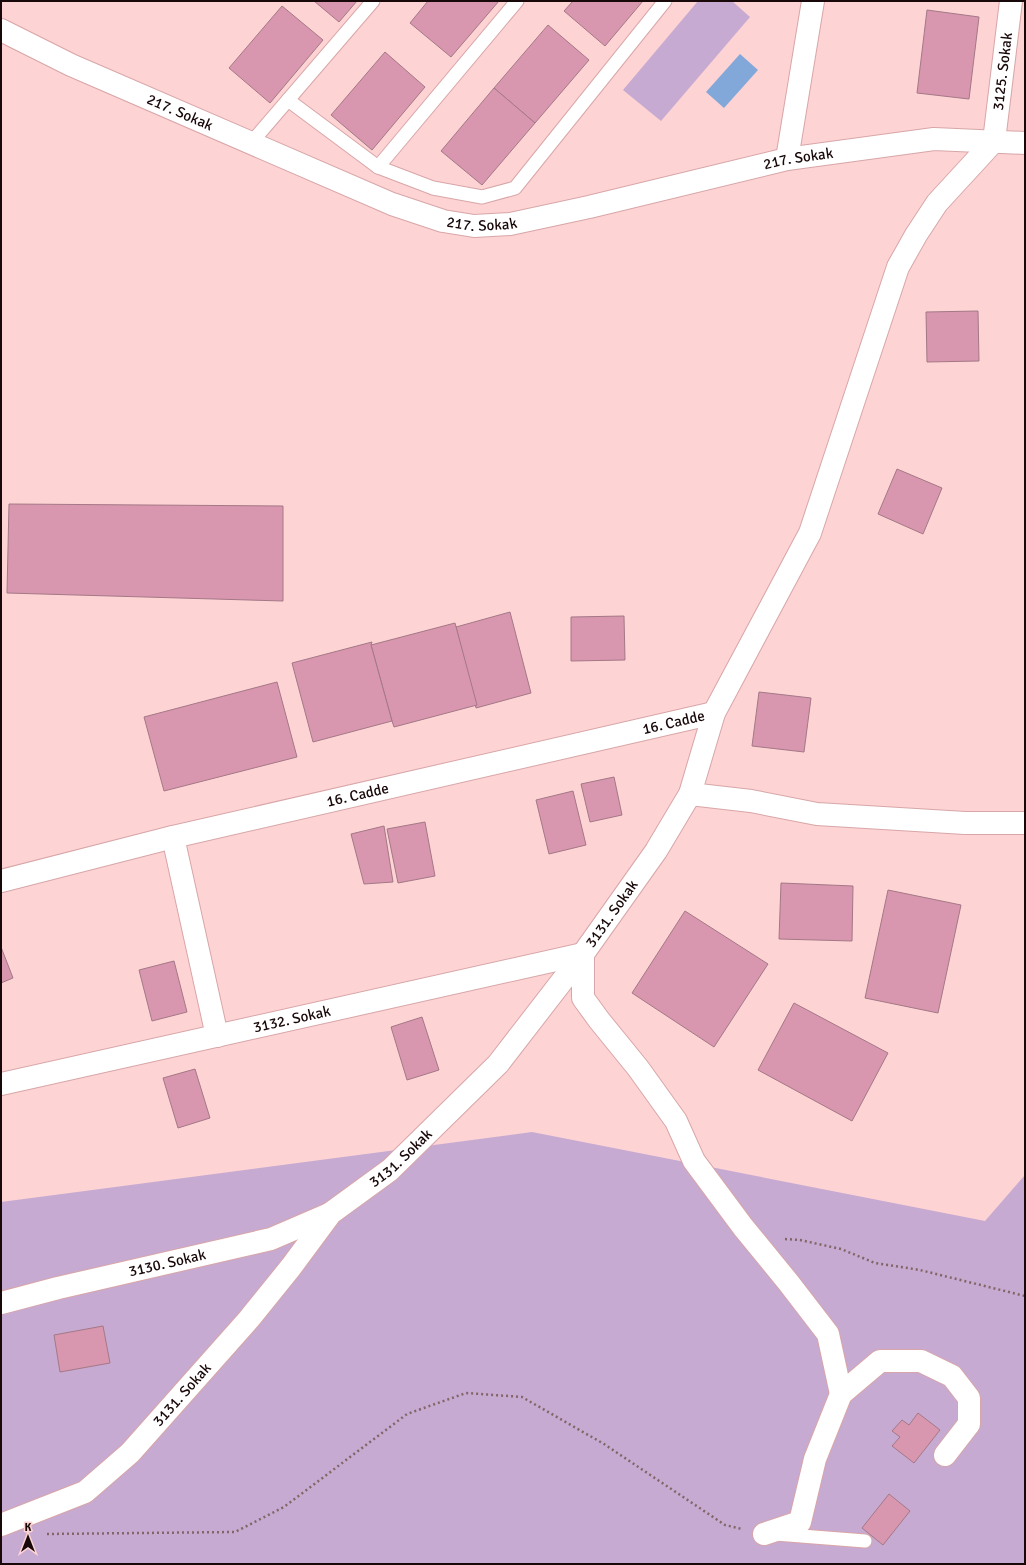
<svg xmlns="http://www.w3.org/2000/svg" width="1026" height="1565" viewBox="0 0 1026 1565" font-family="Signika,sans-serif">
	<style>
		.green { fill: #c6aad1 }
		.water { fill: #82a7d9 }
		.building { fill: #d897ae; stroke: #a47887 }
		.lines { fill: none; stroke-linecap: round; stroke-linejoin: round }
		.lane-casing { stroke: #d8a6a8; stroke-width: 15 }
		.street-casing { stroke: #d8a6a8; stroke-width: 24 }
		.path { stroke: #826667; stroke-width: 2.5; stroke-dasharray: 2 3; stroke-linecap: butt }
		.lane { stroke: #fff; stroke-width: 13 }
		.street { stroke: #fff; stroke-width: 22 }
		.labels { text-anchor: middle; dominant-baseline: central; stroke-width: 3; stroke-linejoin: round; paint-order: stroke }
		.street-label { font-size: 15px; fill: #180809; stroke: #fdd3d4 }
	</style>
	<rect width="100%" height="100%" fill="#fdd3d4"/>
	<g class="green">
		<polygon points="698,1 732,1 750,17 661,121 623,90"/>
		<polygon points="532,1132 985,1221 1025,1175 1025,1564 1,1564 1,1202"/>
	</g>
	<polygon class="water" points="740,54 758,70 724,108 706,92"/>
	<g class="building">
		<polygon points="314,1 357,1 339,22"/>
		<polygon points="428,1 499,1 451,57 410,23"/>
		<polygon points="573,1 643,1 605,46 564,11"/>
		<polygon points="282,6 323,40 270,103 229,68"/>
		<polygon points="927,10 979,17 969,99 917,93"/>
		<polygon points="548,25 589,60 535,123 494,88"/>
		<polygon points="385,52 425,87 372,150 331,115"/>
		<polygon points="494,88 535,123 482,185 441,151"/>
		<polygon points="978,311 979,361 927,362 926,312"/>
		<polygon points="897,469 942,488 923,534 878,514"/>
		<polygon points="9,504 283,506 283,601 7,593"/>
		<polygon points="510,612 531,693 476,708 456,627"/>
		<polygon points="624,616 625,660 571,661 571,617"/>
		<polygon points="455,623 477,705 394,727 392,721 371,645"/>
		<polygon points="372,642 371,645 392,721 313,742 292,663"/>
		<polygon points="277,682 297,757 164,791 144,717"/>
		<polygon points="759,692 811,698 804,752 752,746"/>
		<polygon points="614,777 622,815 590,822 581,784"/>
		<polygon points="573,791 586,845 549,854 536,800"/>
		<polygon points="425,822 435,876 398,883 387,829"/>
		<polygon points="384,826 393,882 364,884 351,834"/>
		<polygon points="781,883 853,886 852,941 779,939"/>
		<polygon points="888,890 961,905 938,1013 865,998"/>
		<polygon points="685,911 768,964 714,1047 632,993"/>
		<polygon points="1,947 13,978 1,983"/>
		<polygon points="174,961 187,1012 152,1021 139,970"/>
		<polygon points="794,1003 888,1053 852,1121 758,1070"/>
		<polygon points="422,1017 439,1070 407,1080 391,1027"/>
		<polygon points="195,1069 210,1118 178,1128 163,1078"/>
		<polygon points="103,1326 110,1363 60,1372 54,1335"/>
		<polygon points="918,1413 940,1430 914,1463 892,1446 900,1437 892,1431 902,1420 909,1425"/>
		<polygon points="889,1494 910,1511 883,1545 862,1528"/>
	</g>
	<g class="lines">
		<defs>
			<g id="lane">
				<polyline points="288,100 378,167 433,188 482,197 515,188 665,1"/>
				<polyline points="251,143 373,1"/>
				<polyline points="378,167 517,1"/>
				<polyline points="776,1534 865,1541"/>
			</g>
			<g id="street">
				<path id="s1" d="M1 30 71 65 392 204 443 221 474 226 510 224 589 207 787 159 934 139 1025 143"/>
				<path id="s2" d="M994 141 1011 1"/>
				<polyline points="787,159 813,1"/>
				<polyline points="690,794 751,801 817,814 965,823 1025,823"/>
				<polyline points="173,837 217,1036"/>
				<path id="s3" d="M1 881 173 837 714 713"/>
				<path id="s4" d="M1 1084 583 954V998L599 1020 638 1068 676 1121 694 1161 743 1227 788 1282 828 1334 841 1394"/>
				<path id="s5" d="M1 1303 58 1288 271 1239 329 1214"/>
				<path id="s6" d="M1 1525 85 1492 130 1453 249 1319 291 1267 331 1213 390 1170 498 1064 583 954 656 851 690 794 714 713 810 533 898 267 916 235 937 203 994 141"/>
				<polyline points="764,1534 800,1522 815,1459 841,1394 880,1361 921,1361 952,1376 969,1398 969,1424 945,1455"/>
			</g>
		</defs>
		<use href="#lane" class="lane-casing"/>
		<use href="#street" class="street-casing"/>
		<g class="path">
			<polyline points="785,1239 800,1240 841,1249 875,1263 920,1270 1025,1296"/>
			<polyline points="47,1534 235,1532 284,1507 407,1414 466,1393 522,1397 604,1444 725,1525 742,1529"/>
		</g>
		<use href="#lane" class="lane"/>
		<use href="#street" class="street"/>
	</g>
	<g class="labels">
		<g class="street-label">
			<text stroke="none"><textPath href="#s2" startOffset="70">3125. Sokak</textPath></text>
			<text stroke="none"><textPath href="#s1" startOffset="197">217. Sokak</textPath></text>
			<text stroke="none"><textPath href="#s1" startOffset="845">217. Sokak</textPath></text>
			<text stroke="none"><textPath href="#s1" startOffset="521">217. Sokak</textPath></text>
			<text stroke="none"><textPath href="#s3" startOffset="691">16. Cadde</textPath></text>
			<text stroke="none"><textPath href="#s3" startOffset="367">16. Cadde</textPath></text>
			<text stroke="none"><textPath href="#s6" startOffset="876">3131. Sokak</textPath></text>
			<text stroke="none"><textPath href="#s4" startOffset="298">3132. Sokak</textPath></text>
			<text stroke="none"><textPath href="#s6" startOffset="552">3131. Sokak</textPath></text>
			<text stroke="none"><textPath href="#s5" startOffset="171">3130. Sokak</textPath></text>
			<text stroke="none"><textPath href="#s6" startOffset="228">3131. Sokak</textPath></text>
		</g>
	</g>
	<rect width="1026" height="1565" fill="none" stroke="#180809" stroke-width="4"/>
	<g transform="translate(28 1537)" stroke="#fdd3d4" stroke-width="3" paint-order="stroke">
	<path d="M0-3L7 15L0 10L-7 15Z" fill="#180809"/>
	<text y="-6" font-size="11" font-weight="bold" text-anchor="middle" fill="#180809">K</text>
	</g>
</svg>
